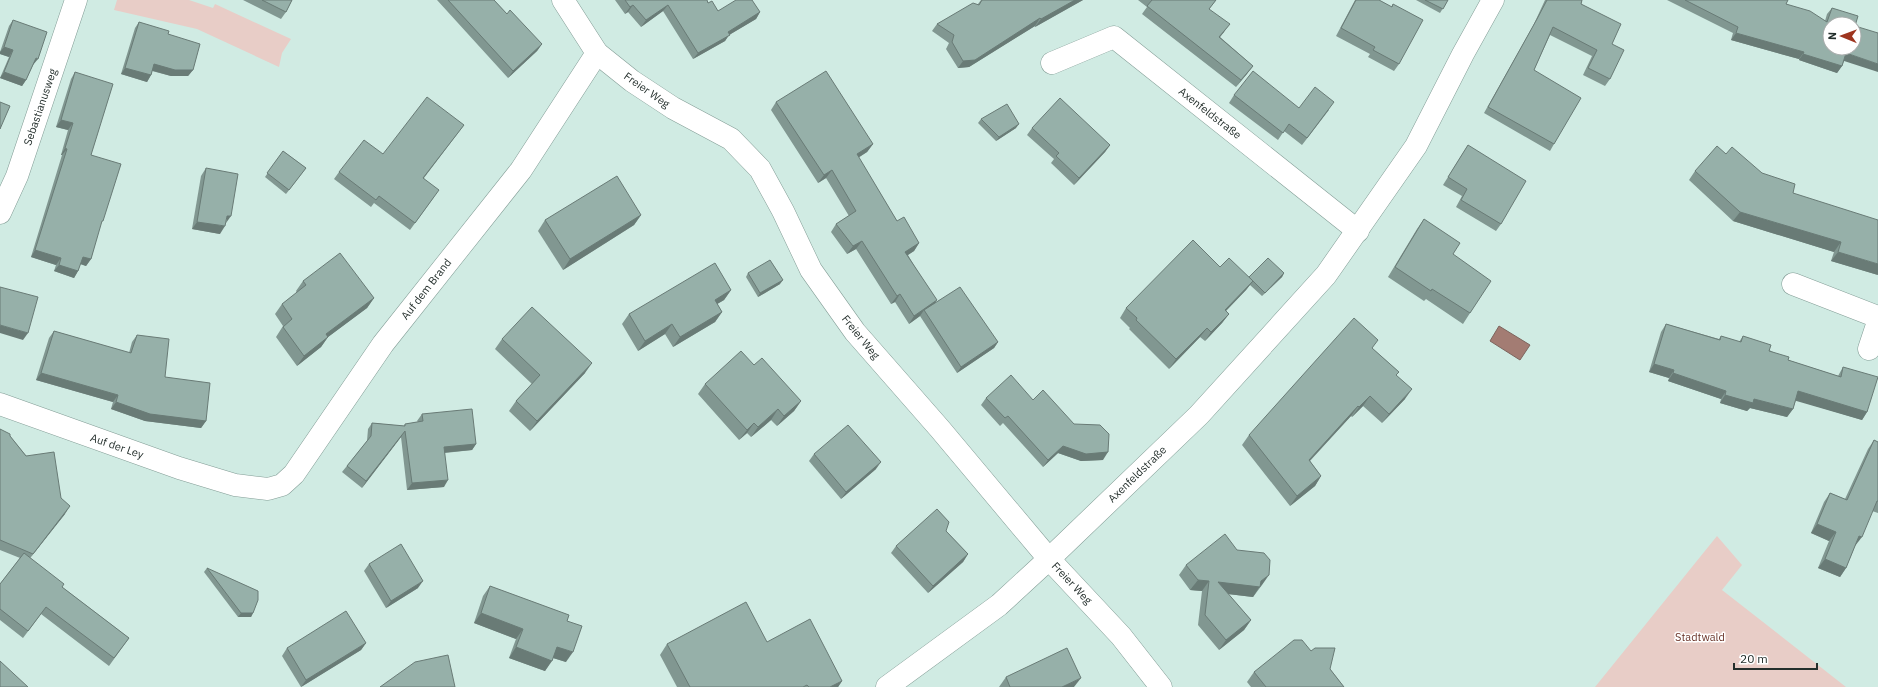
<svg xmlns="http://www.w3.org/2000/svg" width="1878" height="687" viewBox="0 0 1878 687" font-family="'IBM Plex Sans',sans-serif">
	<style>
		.green { fill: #e8cdc7 }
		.water { fill: #a37c73; stroke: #7d655e }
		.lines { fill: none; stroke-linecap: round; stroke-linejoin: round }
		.street-casing { stroke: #839d96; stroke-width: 23 }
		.street { stroke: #fff; stroke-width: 22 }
		.wall { fill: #819791 }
		.shaded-wall { fill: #697b76 }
		.building { fill: #96b0a9; stroke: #697b76; fill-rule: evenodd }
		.labels { text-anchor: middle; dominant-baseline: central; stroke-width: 3; stroke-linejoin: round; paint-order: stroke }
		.street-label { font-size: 11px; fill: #242f2c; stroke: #fff }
		.park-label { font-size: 11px; fill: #693328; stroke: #fff }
	</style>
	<rect width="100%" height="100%" fill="#d0ebe3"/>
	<g class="green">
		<polygon points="117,0 189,0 213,8 215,4 291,39 282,53 279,67 197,29 114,10"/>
		<polygon points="1717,536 1742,565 1722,590 1846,687 1595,687"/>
	</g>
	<polygon class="water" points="1499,326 1530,345 1520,360 1490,341"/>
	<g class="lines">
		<defs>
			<g id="street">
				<polyline points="563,0 597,53 632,81 673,108 731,139 760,169 783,211 811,270 855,332 940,429 1049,559 1121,636 1161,687"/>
				<polyline points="1052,63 1114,37 1358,231"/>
				<polyline points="0,213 17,176 76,0"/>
				<polyline points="1793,284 1878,317"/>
				<polyline points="1869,349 1878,322"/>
				<polyline points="0,404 179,468 235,485 268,489 282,485 294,474 383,344 521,170 597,53"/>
				<polyline points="887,687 999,605 1049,559 1199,415 1326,275 1416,146 1463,54 1493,0"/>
			</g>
		</defs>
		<use href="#street" class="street-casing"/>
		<use href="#street" class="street"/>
	</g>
	<g class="wall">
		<polygon points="243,0 292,0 286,12 281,19"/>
		<polygon points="437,0 494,0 507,14 542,44 537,51 508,78"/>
		<polygon points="615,0 707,0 708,3 718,11 760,12 756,19 729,35 725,41 693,59 663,11 641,27 628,12 625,14"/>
		<polygon points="981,0 1083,0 1035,27 1035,26 969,67 958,68 946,49 949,43 932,31 937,24 978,4"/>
		<polygon points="1138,0 1216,0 1209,9 1224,32 1220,37 1253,66 1236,87 1142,14 1147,7"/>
		<polygon points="1355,0 1379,0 1391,7 1393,4 1399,64 1394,71 1368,57 1370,54 1336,36"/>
		<polygon points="1416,0 1448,0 1440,13"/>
		<polygon points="1545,0 1582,0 1581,4 1612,44 1610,79 1605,86 1583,75 1592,56 1550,35 1534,70 1554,144 1550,151 1484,113 1533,26"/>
		<polygon points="1667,0 1788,0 1786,4 1825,21 1827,14 1832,8 1844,61 1842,66 1837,73 1799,60 1799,59 1731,40 1733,33"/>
		<polygon points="13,20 33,65 26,80 22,86 0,78 9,57 0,54 0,52 9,26"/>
		<polygon points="139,22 168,34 193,70 188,76 171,76 152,71 151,75 147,82 121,74 135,28"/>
		<polygon points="75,72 91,155 100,225 91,259 86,266 80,264 78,271 74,278 54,271 56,265 31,257 62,155 61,155 68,130 56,127 71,79"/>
		<polygon points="1234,95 1299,108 1329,110 1302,145 1284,131 1278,140 1229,103"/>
		<polygon points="776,102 873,144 867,152 858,158 897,221 919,243 914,251 908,255 936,303 998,342 994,348 957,373 920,316 909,324 895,302 891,304 856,249 847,254 831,232 836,224 849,216 826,178 818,183 771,110"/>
		<polygon points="981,119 1016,128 996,141 978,123"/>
		<polygon points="464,125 424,178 434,197 410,230 374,203 371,207 334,179 339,172 383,154"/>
		<polygon points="1032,128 1110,145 1105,152 1074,185 1051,163 1054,159 1027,135"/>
		<polygon points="1468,145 1501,224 1496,231 1456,207 1462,196 1443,185"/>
		<polygon points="283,151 306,168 286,194 265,177"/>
		<polygon points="1726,154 1762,173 1793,193 1878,275 1831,261 1834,252 1733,221 1689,180 1695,171"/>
		<polygon points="206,168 220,234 192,229 201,176"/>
		<polygon points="641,215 634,225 563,270 538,231 545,220"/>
		<polygon points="1424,219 1453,254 1470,313 1463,324 1426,299 1424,301 1388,277 1417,229"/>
		<polygon points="1220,267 1249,277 1284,273 1282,277 1262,296 1250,285 1246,290 1226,311 1229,314 1222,323 1205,341 1200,337 1169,369 1129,329 1130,328 1120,318 1126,308"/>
		<polygon points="748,273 780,284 758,297 746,277"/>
		<polygon points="303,281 374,298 367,308 328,337 321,347 297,366 276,337 283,326 275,314 282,304 297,293 296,291"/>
		<polygon points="731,290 724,300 717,304 722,312 715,322 673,347 665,334 638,351 622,324 629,314"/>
		<polygon points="1666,324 1719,339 1721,336 1739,342 1743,336 1788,360 1838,376 1843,367 1867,412 1862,420 1796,400 1793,409 1787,417 1750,408 1747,411 1720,403 1721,399 1668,381 1669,378 1649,372 1661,332"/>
		<polygon points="54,331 129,353 132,342 137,335 165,377 206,421 201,428 145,421 111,409 113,402 36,380 49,338"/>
		<polygon points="502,339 585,373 530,431 509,411 516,401 532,384 495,349"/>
		<polygon points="1373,349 1399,372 1396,375 1405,399 1382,423 1363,406 1352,417 1351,416 1310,461 1321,476 1315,486 1290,506 1242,445 1249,435"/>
		<polygon points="754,365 801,401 794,411 777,426 771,420 751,437 747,433 739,440 698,394 705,384"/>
		<polygon points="986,398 1033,400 1103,460 1081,461 1058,453 1043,467 1003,423 1000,426 981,405"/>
		<polygon points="422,414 476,444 472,450 445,453 444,487 407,490 401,437 362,488 342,472 367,441 368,429 372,423 404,426 405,424 418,422 417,421"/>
		<polygon points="0,429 10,436 61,498 65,514 30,558 62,587 129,638 109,666 41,614 23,638 0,620 0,584 20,558 0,550"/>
		<polygon points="1874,440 1878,442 1878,513 1872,511 1855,546 1846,568 1840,577 1818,568 1829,541 1811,533 1824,502 1830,493 1845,499 1868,449"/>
		<polygon points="814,454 876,469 841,499 809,461"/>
		<polygon points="946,531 968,554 963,562 928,593 891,553 896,546"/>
		<polygon points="369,564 418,588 386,608 364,571"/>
		<polygon points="1186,565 1262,585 1253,597 1228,594 1251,620 1244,630 1219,650 1198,625 1202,591 1190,590 1179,575"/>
		<polygon points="207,568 253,613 251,617 238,617 204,572"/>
		<polygon points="490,586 567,621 566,662 553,658 545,671 509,658 516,639 474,623 483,596"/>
		<polygon points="767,642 842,681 838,687 677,687 660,655 667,644"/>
		<polygon points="366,643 361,650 301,687 282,656 287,648"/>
		<polygon points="1311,651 1330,669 1344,687 1251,687 1247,682 1254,672"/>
		<polygon points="1006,677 1074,687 999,687"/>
	</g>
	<g class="shaded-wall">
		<polygon points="1075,0 1083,0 1035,27 1041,19"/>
		<polygon points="633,5 628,12 625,14 630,7"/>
		<polygon points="668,5 663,11 641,27 646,20"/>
		<polygon points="760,12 756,19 729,35 725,41 693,59 698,53 728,32"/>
		<polygon points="1040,18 1035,26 969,67 958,68 963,61"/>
		<polygon points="1230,24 1224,32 1214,44 1219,37"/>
		<polygon points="1736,33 1804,52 1799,59 1731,40"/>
		<polygon points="542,44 537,51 508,78 513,71"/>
		<polygon points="4,47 13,50 9,57 0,54 0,52"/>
		<polygon points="1846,53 1878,64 1878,72 1841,60"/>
		<polygon points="1803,54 1842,66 1837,73 1799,60"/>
		<polygon points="36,58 38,59 33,65 31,65"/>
		<polygon points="154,64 193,70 188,76 171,76 150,70"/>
		<polygon points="1253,66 1247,74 1236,87 1241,80"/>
		<polygon points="125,68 151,75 147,82 121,74"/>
		<polygon points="4,72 26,80 22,86 0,78"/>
		<polygon points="61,120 73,123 68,130 56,127"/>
		<polygon points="1019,124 1016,128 996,141 999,137"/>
		<polygon points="873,144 867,152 851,162 857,154"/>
		<polygon points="1110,145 1105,152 1074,185 1079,178"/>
		<polygon points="65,148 67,149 62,155 61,155"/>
		<polygon points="832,170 826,178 818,183 824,175"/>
		<polygon points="1740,212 1841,242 1834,252 1733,221"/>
		<polygon points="641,215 634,225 563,270 570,259"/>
		<polygon points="227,216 231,216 226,223"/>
		<polygon points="197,222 225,226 220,234 192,229"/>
		<polygon points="862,241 856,249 847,254 853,246"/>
		<polygon points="919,243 914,251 900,260 905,252"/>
		<polygon points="35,250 61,258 56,265 31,257"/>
		<polygon points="1838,252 1878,264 1878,275 1831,261"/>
		<polygon points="83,257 91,259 86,266 78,263"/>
		<polygon points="59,265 78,271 74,278 54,271"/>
		<polygon points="1284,273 1282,277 1262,296 1265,293"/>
		<polygon points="783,280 780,284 758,297 760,293"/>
		<polygon points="1253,281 1246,290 1218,319 1225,310"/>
		<polygon points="731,290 724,300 707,310 715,300"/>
		<polygon points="900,294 895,302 891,304 897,296"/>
		<polygon points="374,298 367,308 328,337 321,347 297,366 304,356 326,334"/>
		<polygon points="937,300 932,308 924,310 920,316 909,324 914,316"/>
		<polygon points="722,312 715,322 673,347 680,337"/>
		<polygon points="1229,314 1222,323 1205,341 1211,332"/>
		<polygon points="672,324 665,334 638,351 645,341"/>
		<polygon points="0,325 28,333 23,340 0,333"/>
		<polygon points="1207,328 1200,337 1169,369 1176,359"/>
		<polygon points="998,342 994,348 957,373 961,367"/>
		<polygon points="592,363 585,373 530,431 537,421"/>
		<polygon points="1654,364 1674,370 1669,378 1649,372"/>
		<polygon points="41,373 118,395 113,402 36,380"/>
		<polygon points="1673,373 1726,391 1721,399 1668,381"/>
		<polygon points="1412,389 1405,399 1382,423 1389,414"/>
		<polygon points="1798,391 1867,412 1862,420 1793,400"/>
		<polygon points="1725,395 1754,399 1793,409 1787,417 1750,408 1747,411 1720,403"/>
		<polygon points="1370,396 1363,406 1352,417 1359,407"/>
		<polygon points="801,401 794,411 777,426 784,416"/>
		<polygon points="116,402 206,421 201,428 145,421 111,409"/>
		<polygon points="1358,406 1351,416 1302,469 1309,460"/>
		<polygon points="778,409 771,420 751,437 758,427"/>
		<polygon points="754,423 747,433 739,440 747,430"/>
		<polygon points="405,431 401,437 362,488 366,481"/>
		<polygon points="476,444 472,450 440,453 444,447"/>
		<polygon points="1063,446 1108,452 1103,460 1081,461 1058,453 1043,467 1048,460"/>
		<polygon points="881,462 876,469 841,499 846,492"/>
		<polygon points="1321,476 1315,486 1290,506 1297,496"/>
		<polygon points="448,480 444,487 407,490 412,483"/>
		<polygon points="70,506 65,514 27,562 33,554"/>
		<polygon points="1817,524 1836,532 1829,541 1811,533"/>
		<polygon points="1859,536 1862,537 1855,546"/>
		<polygon points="968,554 963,562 928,593 933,586"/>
		<polygon points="1825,559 1846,568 1840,577 1818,568"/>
		<polygon points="1269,575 1262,585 1260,586 1253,597 1211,592 1218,582 1261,581"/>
		<polygon points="1198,580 1209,581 1202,591 1190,590"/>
		<polygon points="423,581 418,588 386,608 391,601"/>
		<polygon points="241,613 253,613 251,617 238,617"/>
		<polygon points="481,613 523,629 516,639 474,623"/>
		<polygon points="1251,620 1244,630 1219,650 1226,640"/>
		<polygon points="366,643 361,650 301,687 306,680"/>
		<polygon points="516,647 552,661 545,671 509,658"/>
		<polygon points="557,647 573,652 566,662 550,657"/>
		<polygon points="1081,678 1074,687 1062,687"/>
		<polygon points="842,681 838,687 830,687"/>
	</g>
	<g class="building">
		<polygon points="262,0 292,0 286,12"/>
		<polygon points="448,0 494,0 507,14 510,10 542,44 513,71"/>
		<polygon points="625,0 707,0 708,3 712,1 718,11 736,0 752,0 760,12 728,32 730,35 698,53 668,5 646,20 633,5 630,7"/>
		<polygon points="982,0 1075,0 1041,19 1040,18 975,60 963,61 952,42 954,35 937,24 973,3 979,5"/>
		<polygon points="1152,0 1216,0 1209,9 1230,24 1219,37 1253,66 1241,80 1147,6"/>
		<polygon points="1356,0 1379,0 1392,7 1393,4 1423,20 1399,64 1373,50 1375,47 1341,28"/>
		<polygon points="1425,0 1448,0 1443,9"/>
		<polygon points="1547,0 1582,0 1581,4 1621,24 1612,44 1624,50 1610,79 1588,68 1597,50 1553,27 1534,70 1581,98 1554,144 1488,107 1537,19"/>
		<path d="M1685 0H1788L1786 4 1810 11 1827 22 1832 8 1858 16 1855 26 1878 33V64L1846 53 1842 66 1803 54 1804 52 1736 33 1738 27ZM1830 24H1854V48H1830Z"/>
		<polygon points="13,20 47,32 38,59 36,58 26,80 4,72 13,50 4,47"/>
		<polygon points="139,22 169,31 168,34 200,44 193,70 175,70 154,64 151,75 125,68"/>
		<polygon points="826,71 873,144 857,154 897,221 904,217 919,243 905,252 937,300 914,316 900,294 897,296 862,241 853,246 836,224 856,211 832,170 824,175 776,102"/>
		<polygon points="1253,71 1299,108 1315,87 1334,102 1307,138 1289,124 1283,133 1234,95"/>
		<polygon points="75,72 113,84 91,155 121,164 103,221 102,221 91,259 83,257 78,271 59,265 61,258 35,250 67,149 65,148 73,123 61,120"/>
		<polygon points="427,97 464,125 423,178 439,190 415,223 379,196 376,200 339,172 364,140 383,154"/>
		<polygon points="1060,98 1110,145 1079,178 1056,156 1059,153 1032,128"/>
		<polygon points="0,102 10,106 0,129"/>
		<polygon points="1007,104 1019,124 999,137 981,119"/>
		<polygon points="1468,145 1526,181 1501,224 1461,200 1467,189 1448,177"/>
		<polygon points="1717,146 1726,154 1732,147 1762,173 1795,184 1793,193 1878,220 1878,264 1838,252 1841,242 1740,212 1695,171"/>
		<polygon points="283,151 306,168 289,190 267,173"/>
		<polygon points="206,168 238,174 231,216 227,216 225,226 197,222"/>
		<polygon points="617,176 641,215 570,259 545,220"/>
		<polygon points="1424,219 1460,243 1453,254 1491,281 1470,313 1432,289 1431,291 1395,267"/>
		<polygon points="1193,240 1220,267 1229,258 1253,281 1225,310 1229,314 1211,332 1207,328 1176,359 1136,320 1137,318 1126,308"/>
		<polygon points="340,253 374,298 326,334 328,337 304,356 283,327 292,319 282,304 306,285 303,281"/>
		<polygon points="1268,258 1284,273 1265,293 1249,277"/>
		<polygon points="770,260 783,280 760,293 748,273"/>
		<polygon points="715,263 731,290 715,300 722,312 680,337 672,324 645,341 629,314"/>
		<polygon points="0,287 38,297 28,333 0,325"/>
		<polygon points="960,287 998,342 961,367 924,310"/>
		<polygon points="532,307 592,363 537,421 516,401 540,375 502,339"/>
		<polygon points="1354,318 1378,340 1372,348 1399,372 1396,375 1412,389 1389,414 1370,396 1359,407 1358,406 1309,460 1321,476 1297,496 1249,435"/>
		<polygon points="1666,324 1720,340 1721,336 1741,342 1743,336 1771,345 1769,351 1789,357 1788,360 1841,377 1843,367 1878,377 1867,412 1798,391 1793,409 1754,399 1753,403 1725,395 1726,391 1673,373 1674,370 1654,364"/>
		<polygon points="54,331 131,353 137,335 169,339 165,377 210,383 206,421 150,414 116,402 118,395 41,373"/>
		<polygon points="741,351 754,365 762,358 801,401 784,416 778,409 758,427 754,423 747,430 705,384"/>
		<polygon points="1011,375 1033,400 1043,390 1074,424 1100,425 1109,434 1108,452 1086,454 1063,446 1048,460 1008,416 1005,418 986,398"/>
		<polygon points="472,409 476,444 444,447 448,480 412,483 405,431 366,481 347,466 371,436 372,423 405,426 405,424 423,421 422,414"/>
		<polygon points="848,425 881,462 846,492 814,454"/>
		<polygon points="0,429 10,434 10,436 26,456 54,452 61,498 70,506 33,554 0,540"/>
		<polygon points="1874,440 1878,442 1878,501 1877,501 1862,537 1859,536 1846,568 1825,559 1836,532 1817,524 1830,493 1847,500"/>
		<polygon points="937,509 949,522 946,531 968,554 933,586 896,546"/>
		<polygon points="1225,534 1237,550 1264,553 1270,560 1269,575 1261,581 1260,587 1218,582 1251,620 1226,640 1205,615 1209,581 1198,580 1186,565"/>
		<polygon points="401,544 423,581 391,601 369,564"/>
		<polygon points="24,553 64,584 62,587 129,638 114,658 46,607 28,631 0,609 0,584"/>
		<polygon points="207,568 258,591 258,600 253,613 241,613"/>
		<polygon points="490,586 569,615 567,621 582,626 573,652 557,647 552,661 516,647 523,629 481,613"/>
		<polygon points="746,602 767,642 810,619 842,681 830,687 809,687 807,685 803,687 690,687 667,644"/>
		<polygon points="346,611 366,643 306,680 287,648"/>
		<polygon points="1294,640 1302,640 1311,651 1315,648 1335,648 1330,669 1344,687 1266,687 1254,672"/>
		<polygon points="1067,648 1081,678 1062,687 1010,687 1006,677"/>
		<polygon points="448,655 455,687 380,687 415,662"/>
		<polygon points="0,661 28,687 0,687"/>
	</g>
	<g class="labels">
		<g class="street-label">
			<text transform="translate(647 90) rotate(35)">Freier Weg</text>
			<text transform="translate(40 107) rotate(-71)">Sebastianusweg</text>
			<text transform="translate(1210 113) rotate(38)">Axenfeldstraße</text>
			<text transform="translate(426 289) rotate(-52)">Auf dem Brand</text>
			<text transform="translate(861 337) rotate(51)">Freier Weg</text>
			<text transform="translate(117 446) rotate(19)">Auf der Ley</text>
			<text transform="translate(1137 474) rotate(-44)">Axenfeldstraße</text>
			<text transform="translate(1072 583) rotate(47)">Freier Weg</text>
		</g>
		<g class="park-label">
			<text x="1700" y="637">Stadtwald</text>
		</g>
	</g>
	<g transform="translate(1842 36) rotate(271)"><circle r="19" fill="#ffffff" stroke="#a7acab"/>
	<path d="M0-3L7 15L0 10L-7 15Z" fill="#9e351f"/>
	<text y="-6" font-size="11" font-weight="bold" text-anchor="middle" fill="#242f2c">N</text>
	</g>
	<path d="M1734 663v6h83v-6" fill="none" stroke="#242f2c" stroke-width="2"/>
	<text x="1740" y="663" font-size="12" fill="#242f2c" stroke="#ffffff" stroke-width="3" paint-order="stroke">20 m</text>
</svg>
